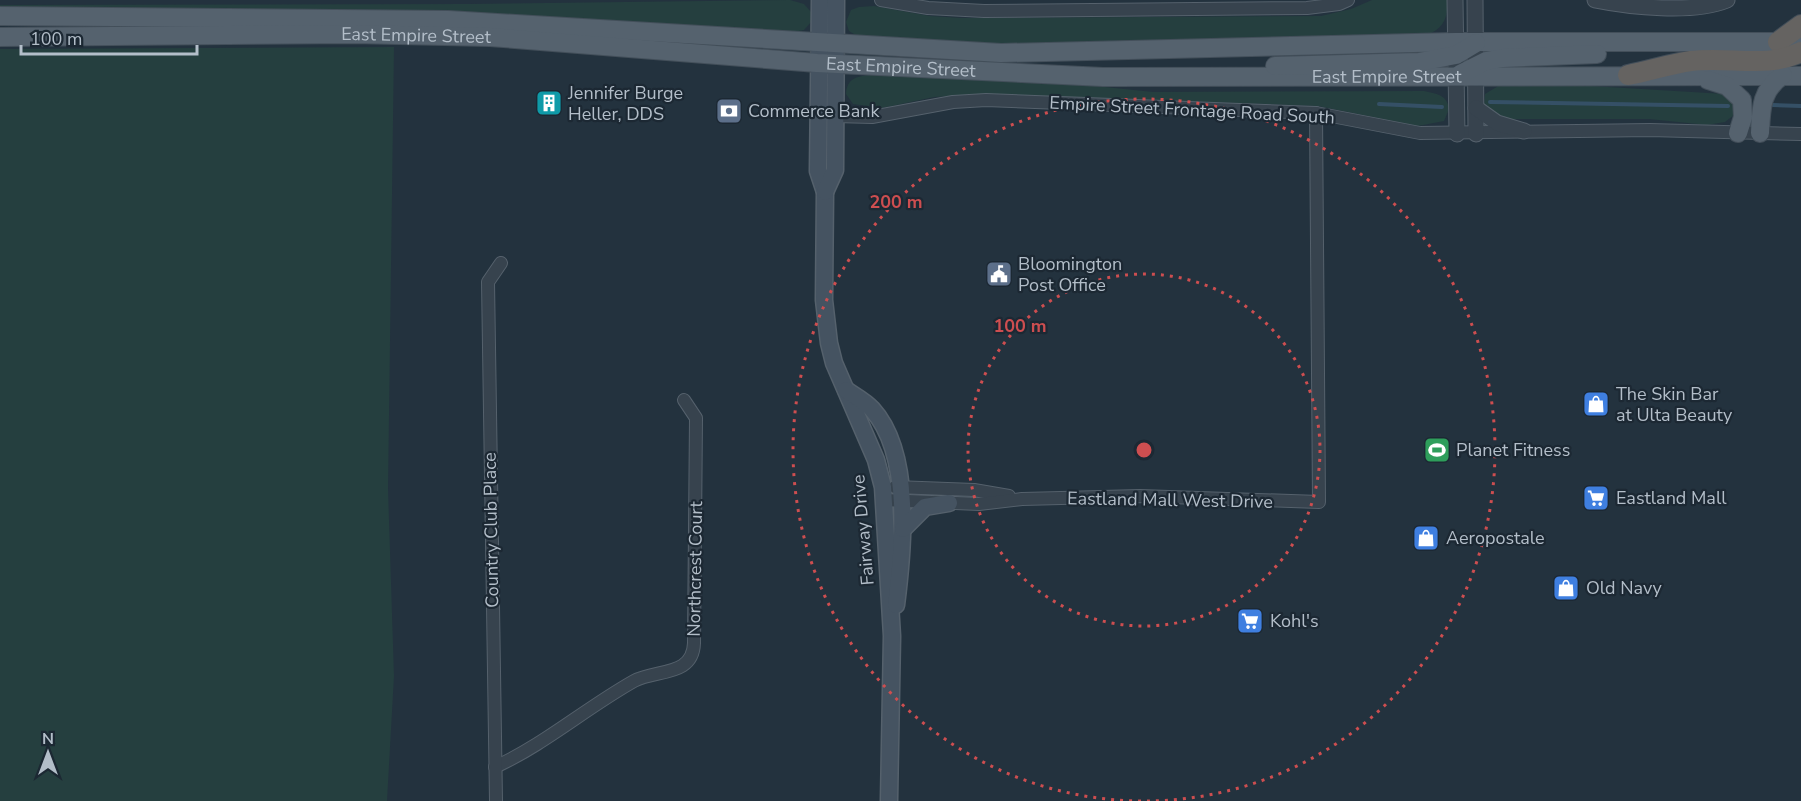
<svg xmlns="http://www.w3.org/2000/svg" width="1801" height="801" viewBox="0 0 1801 801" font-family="'Nunito Sans',sans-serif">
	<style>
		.green { fill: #253f3f }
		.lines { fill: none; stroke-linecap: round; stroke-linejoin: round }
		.stream { stroke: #355066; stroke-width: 4 }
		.minor-casing { stroke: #55616c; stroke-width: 14 }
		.tertiary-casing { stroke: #55616c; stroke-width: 17 }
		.secondary-casing { stroke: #55616c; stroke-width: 19 }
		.primary-casing { stroke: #434f5a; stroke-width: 20 }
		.trunk-casing { stroke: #424e59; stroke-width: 22 }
		.minor { stroke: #37434e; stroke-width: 12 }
		.tertiary { stroke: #37434e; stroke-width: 15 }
		.secondary { stroke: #455361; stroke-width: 16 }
		.primary { stroke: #55626e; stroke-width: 18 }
		.trunk { stroke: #656361; stroke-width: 20 }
		.ring { fill: none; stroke: #cd4e50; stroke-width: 3; stroke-dasharray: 3 6 }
		.labels { text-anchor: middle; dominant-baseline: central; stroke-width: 4.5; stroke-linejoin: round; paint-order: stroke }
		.street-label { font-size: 18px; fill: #b3bec9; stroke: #1c2833 }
		.poi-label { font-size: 18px; fill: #b3bec9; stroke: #1c2833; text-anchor: start }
		.centre { fill: #cd4e50; stroke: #1c2833; stroke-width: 3 }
		.ring-label { font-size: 18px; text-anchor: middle; font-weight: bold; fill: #cd4e50; stroke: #1c2833; stroke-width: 4.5; stroke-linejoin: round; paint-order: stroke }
	</style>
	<rect width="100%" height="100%" fill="#23323e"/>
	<g class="green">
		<polygon points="790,0 804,4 811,12 811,22 804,30 791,33 457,12 0,9 0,5 468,4"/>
		<path d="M1372 0H1447C1449 17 1443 30 1426 35L994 45 859 37 849 31 846 22 851 10 859 7 874 6 930 16 961 18 1321 16 1351 9Z"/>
		<polygon points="394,47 388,489 394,676 387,801 0,801 0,49"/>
		<path d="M871 75 1076 84 1153 92 1424 91C1436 94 1447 94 1449 109L1444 121 1418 126 1318 106 991 94 934 97 882 108 853 104 846 94C847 78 857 76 871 75Z"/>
		<polygon points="1500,85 1575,85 1725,94 1734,98 1734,115 1725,122 1707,125 1649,119 1506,119 1497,118 1484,105 1485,94"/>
	</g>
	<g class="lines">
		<g class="stream">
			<polyline points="1490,102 1728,106"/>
			<polyline points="1379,104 1442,107"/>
			<polyline points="1773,105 1801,106"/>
		</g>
		<defs>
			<g id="minor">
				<polyline points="881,0 928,8 984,11 1307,8 1339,4 1348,0"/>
				<polyline points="835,116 872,117 953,102 986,100 1316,113 1420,133 1650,130 1801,134"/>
				<polyline points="895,487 974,490 1009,496"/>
				<polyline points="884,500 979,504 1022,499 1140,496 1319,502 1316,113"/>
				<path d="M495 767C545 744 586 708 634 681 656 669 693 677 694 643L696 418 684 400"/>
				<polyline points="496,801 488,282 501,263"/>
			</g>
			<g id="tertiary">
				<polyline points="1455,0 1457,134"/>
				<polyline points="1475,0 1476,134"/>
				<path d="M1595 0C1630 7 1693 14 1727 0"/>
				<polyline points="1476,108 1497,123 1524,131"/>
			</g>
			<g id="secondary">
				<polyline points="820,0 818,171 825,192 824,300 829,343 834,363 876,460 883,487 892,636 889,801"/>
				<polyline points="825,192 835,170 836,0"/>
				<path d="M846 390C855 396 866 402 872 409 913 454 903 550 896 605"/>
				<polyline points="903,529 925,507 949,503"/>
			</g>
			<g id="primary">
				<polyline points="0,16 448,20 1001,53 1455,42 1801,42"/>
				<path id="s1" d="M0 37 354 34 490 37 817 63 1103 77 1801 76"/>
				<polyline points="1275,66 1419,62 1456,55 1476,43"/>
				<polyline points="1460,74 1486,61 1503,58 1597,54"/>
				<polyline points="1708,80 1727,86 1742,100 1743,117 1738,133"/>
				<path d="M1760 133C1761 108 1761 90 1783 75"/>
			</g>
			<g id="trunk">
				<polyline points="1778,42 1801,25"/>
				<path d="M1628 75C1649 71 1670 64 1691 61 1728 56 1767 69 1801 52"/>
			</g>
		</defs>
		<use href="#minor" class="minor-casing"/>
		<use href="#tertiary" class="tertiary-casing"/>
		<use href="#secondary" class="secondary-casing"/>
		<use href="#primary" class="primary-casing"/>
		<use href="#trunk" class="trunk-casing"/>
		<use href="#minor" class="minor"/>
		<use href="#tertiary" class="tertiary"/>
		<use href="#secondary" class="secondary"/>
		<use href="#primary" class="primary"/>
		<use href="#trunk" class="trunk"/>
	</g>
	<g class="ring">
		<circle cx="1144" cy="450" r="176"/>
		<path d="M1141 801A351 351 0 1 1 1147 801"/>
	</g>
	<defs>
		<symbol id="building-square" viewBox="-11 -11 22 22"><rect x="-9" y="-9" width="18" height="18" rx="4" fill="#0f9aa8" stroke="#1c2833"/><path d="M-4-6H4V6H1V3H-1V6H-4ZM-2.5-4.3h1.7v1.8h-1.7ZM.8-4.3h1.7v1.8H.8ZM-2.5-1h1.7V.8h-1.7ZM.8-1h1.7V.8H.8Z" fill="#fff"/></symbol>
		<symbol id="bank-square" viewBox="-11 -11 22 22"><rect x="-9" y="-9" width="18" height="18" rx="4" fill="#5c6f8a" stroke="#1c2833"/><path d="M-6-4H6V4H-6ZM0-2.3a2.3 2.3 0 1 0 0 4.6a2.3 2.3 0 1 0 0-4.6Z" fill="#fff"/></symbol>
		<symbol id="civic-square" viewBox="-11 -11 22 22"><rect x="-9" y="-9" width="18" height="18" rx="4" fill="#5c6f8a" stroke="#1c2833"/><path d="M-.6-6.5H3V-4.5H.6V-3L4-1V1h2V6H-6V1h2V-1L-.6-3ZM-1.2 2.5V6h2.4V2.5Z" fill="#fff"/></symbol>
		<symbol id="shop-square" viewBox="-11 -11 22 22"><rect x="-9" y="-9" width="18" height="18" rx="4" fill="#3f7fe0" stroke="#1c2833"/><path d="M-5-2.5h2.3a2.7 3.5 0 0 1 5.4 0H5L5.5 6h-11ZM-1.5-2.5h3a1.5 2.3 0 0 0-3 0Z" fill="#fff"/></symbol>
		<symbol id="stadium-square" viewBox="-11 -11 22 22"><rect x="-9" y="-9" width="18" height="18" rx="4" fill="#2e9e5b" stroke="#1c2833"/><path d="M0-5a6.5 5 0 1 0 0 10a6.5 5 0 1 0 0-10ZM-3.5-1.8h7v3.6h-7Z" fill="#fff"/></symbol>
		<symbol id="supermarket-square" viewBox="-11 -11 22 22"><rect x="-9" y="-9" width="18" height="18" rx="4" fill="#3f7fe0" stroke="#1c2833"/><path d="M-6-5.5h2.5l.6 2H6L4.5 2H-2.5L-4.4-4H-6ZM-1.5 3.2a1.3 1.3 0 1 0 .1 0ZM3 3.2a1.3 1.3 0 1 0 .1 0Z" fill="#fff"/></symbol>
	</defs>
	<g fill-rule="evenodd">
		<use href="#building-square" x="534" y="88" width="30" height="30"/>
		<use href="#bank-square" x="714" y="96" width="30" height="30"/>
		<use href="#civic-square" x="984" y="259" width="30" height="30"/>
		<use href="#shop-square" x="1581" y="389" width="30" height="30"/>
		<use href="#stadium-square" x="1422" y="435" width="30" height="30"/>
		<use href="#supermarket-square" x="1581" y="483" width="30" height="30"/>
		<use href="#shop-square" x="1411" y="523" width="30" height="30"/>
		<use href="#shop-square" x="1551" y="573" width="30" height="30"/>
		<use href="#supermarket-square" x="1235" y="606" width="30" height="30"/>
	</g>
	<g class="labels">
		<g class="street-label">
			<text stroke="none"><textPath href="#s1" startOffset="416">East Empire Street</textPath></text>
			<text stroke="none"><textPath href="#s1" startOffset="902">East Empire Street</textPath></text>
			<text stroke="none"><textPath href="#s1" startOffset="1388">East Empire Street</textPath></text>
			<text transform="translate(1192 110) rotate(3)">Empire Street Frontage Road South</text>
			<text transform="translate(1170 500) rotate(1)">Eastland Mall West Drive</text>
			<text transform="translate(491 530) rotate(-91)">Country Club Place</text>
			<text transform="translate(863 530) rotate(-95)">Fairway Drive</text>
			<text transform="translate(695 569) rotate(-89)">Northcrest Court</text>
		</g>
		<g class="poi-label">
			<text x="568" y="93">Jennifer Burge<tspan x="568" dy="21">Heller, DDS</tspan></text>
			<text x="748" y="111">Commerce Bank</text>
			<text x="1018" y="264">Bloomington<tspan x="1018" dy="21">Post Office</tspan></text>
			<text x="1616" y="394">The Skin Bar<tspan x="1616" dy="21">at Ulta Beauty</tspan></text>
			<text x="1456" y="450">Planet Fitness</text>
			<text x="1616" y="498">Eastland Mall</text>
			<text x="1446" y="538">Aeropostale</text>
			<text x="1586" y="588">Old Navy</text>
			<text x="1270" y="621">Kohl's</text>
		</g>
	</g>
	<circle cx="1144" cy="450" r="9" class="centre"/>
	<g class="ring-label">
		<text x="896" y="208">200 m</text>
		<text x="1020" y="332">100 m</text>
	</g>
	<g transform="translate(48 753)" stroke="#1c2833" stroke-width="4.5" paint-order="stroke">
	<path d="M0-4.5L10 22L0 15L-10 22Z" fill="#b3bec9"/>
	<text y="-9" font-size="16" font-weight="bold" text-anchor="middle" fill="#b3bec9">N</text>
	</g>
	<path d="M21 45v9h176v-9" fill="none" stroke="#b3bec9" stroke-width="3"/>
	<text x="30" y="45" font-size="18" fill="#b3bec9" stroke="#1c2833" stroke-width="4.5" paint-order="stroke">100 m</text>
</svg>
